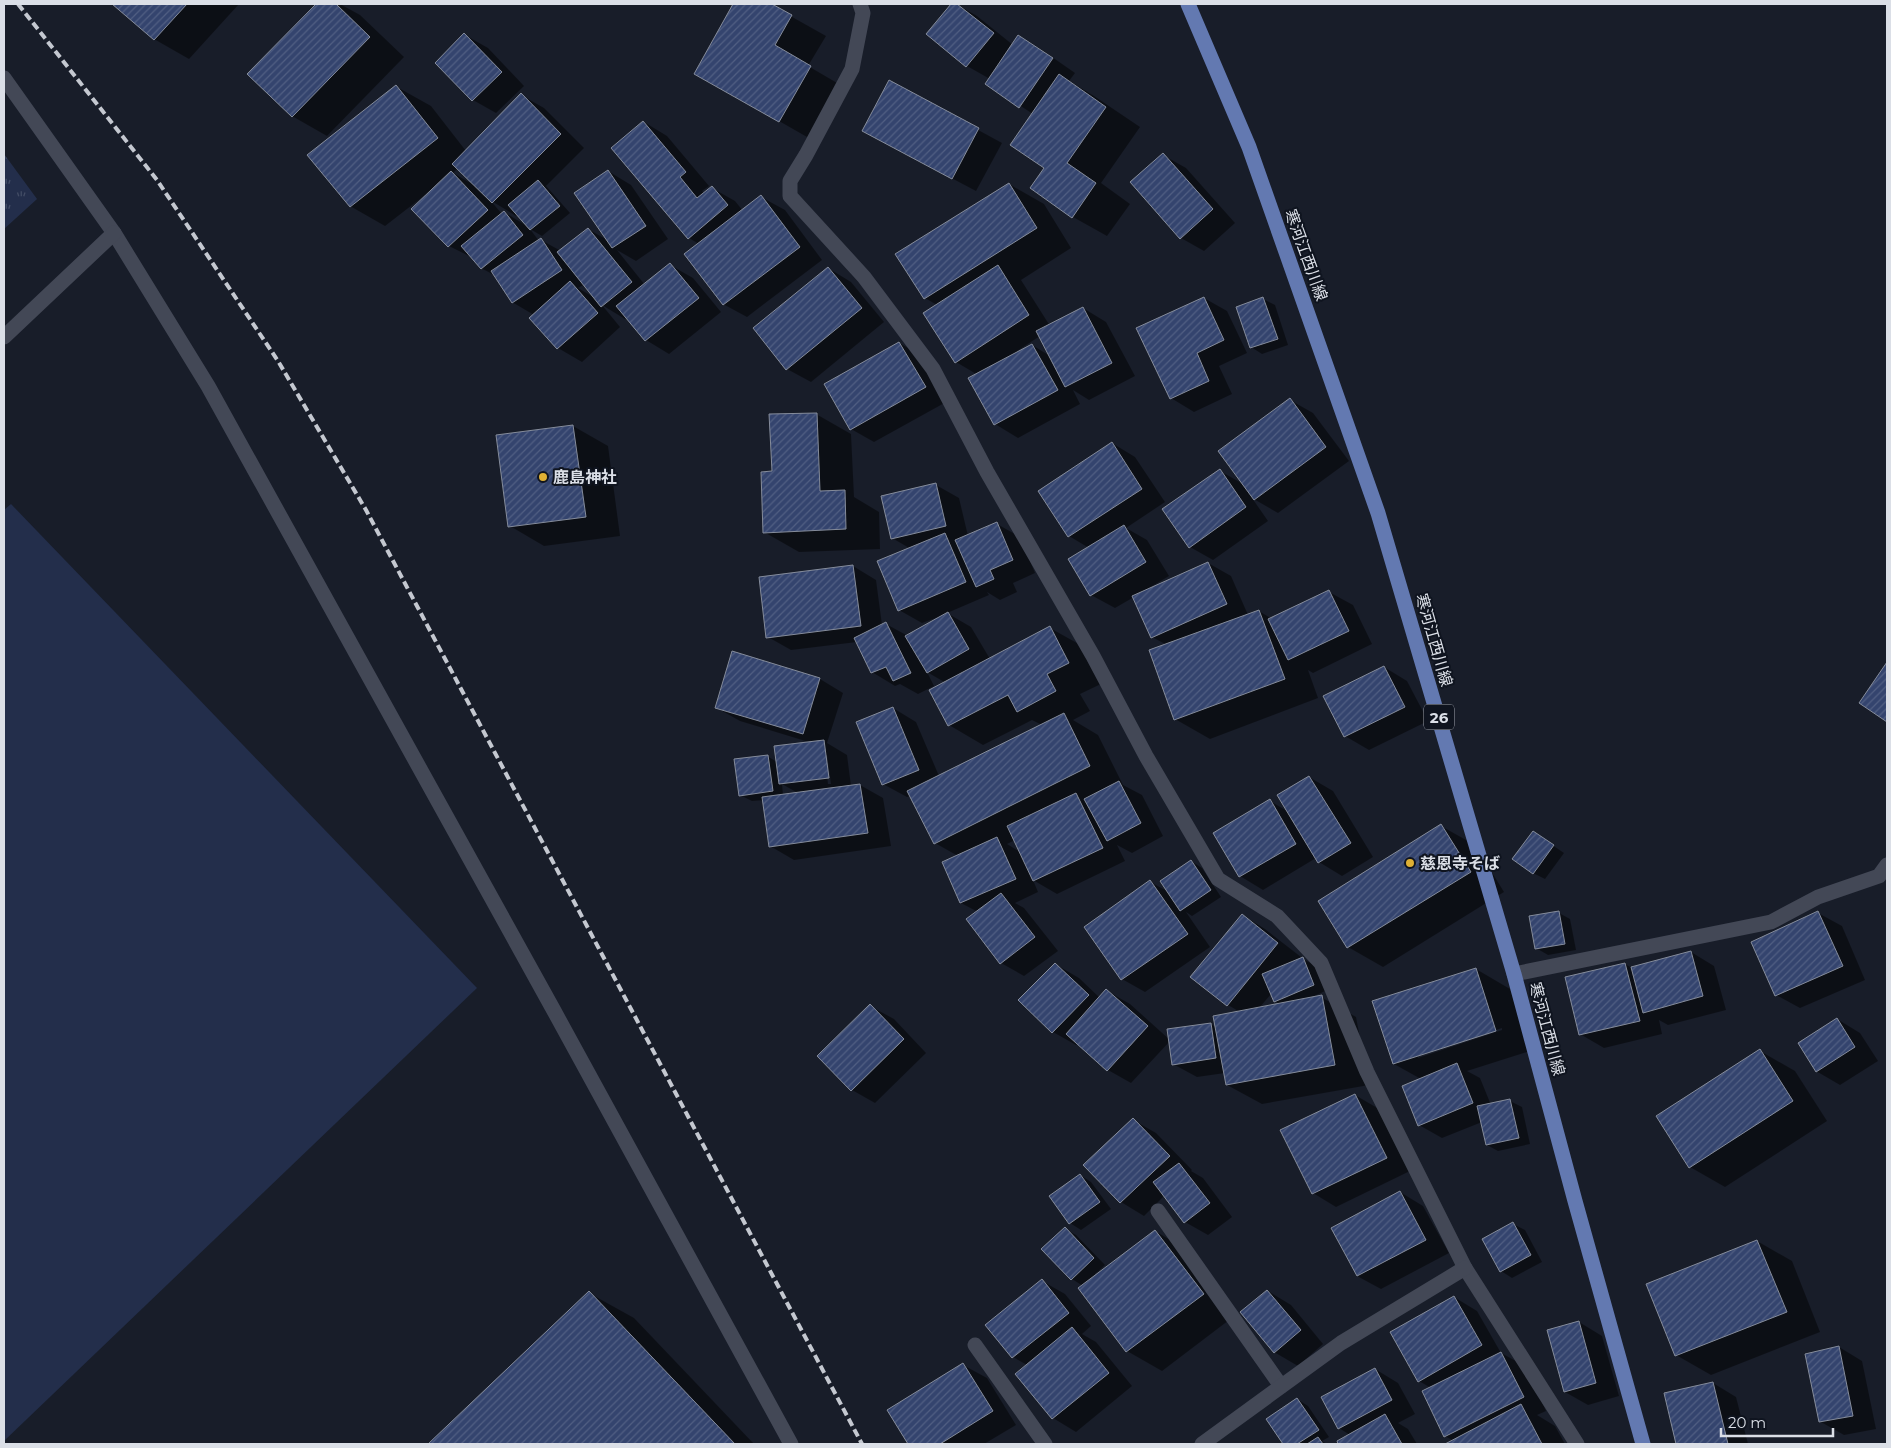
<svg xmlns="http://www.w3.org/2000/svg" width="1891" height="1448" viewBox="0 0 1891 1448" font-family="Montserrat,'Noto Sans JP',sans-serif">
	<style>
		.grass { fill: url(#grass-tufts) }
		.garden { fill: #232e4b }
		.shadow { fill: #0007; fill-rule: evenodd }
		.building { fill: url(#building-hatch); stroke: #858c9b }
		.lines { fill: none; stroke-linecap: round; stroke-linejoin: round }
		.service { stroke: #434856; stroke-width: 15 }
		.minor { stroke: #434856; stroke-width: 15 }
		.primary { stroke: #6379b1; stroke-width: 15 }
		.rail { stroke: #c4c8d0; stroke-width: 4; stroke-dasharray: 8 4; stroke-linecap: butt }
		.poi-dot { fill: #dfb034; stroke: #0f141f; stroke-width: 2 }
		.labels { text-anchor: middle; dominant-baseline: central; stroke-width: 4; stroke-linejoin: round; paint-order: stroke }
		.shield { fill: #0f141f; stroke: #9ea2ab; stroke-width: 1 }
		.shield-label { font-size: 15px; font-weight: bold; fill: #dbdfe7 }
		.street-label { font-size: 16px; fill: #dbdfe7; stroke: #0f141f }
		.poi-label { font-size: 16px; font-weight: bold; fill: #dbdfe7; stroke: #0f141f; text-anchor: start }
	</style>
	<defs>
		<pattern id="grass-tufts" width="24" height="20" patternUnits="userSpaceOnUse" patternTransform="scale(1.25)"><rect width="24" height="20" fill="#232e4b"/><path d="M3 7l-1-3M5 7V3M7 7l1-3M15 17l-1-3M17 17v-4M19 17l1-3" fill="none" stroke="#424c65"/></pattern>
		<pattern id="building-hatch" width="6" height="6" patternUnits="userSpaceOnUse" patternTransform="scale(1.25)"><rect width="6" height="6" fill="#34446e"/><path d="M-1 1l2-2M0 6l6-6M5 7l2-2" fill="none" stroke="#515f83"/></pattern>
	</defs>
	<rect width="100%" height="100%" fill="#181d29"/>
	<polygon class="grass" points="4,154 37,199 4,229"/>
	<polygon class="garden" points="11,504 477,988 4,1441 4,510"/>
	<g class="shadow">
		<polygon points="114,4 239,4 189,59 154,39"/>
		<polygon points="318,4 340,4 360,15 404,57 327,136 292,116 249,74"/>
		<polygon points="734,4 769,4 826,36 808,66 844,87 814,141 695,73"/>
		<polygon points="953,4 956,4 977,16 1013,45 1019,37 1042,50 1075,73 1069,81 1094,96 1140,127 1101,183 1130,204 1107,236 1073,217 1046,168 1033,114 987,84 990,79 967,66 928,34"/>
		<polygon points="465,35 488,48 524,86 496,113 473,100"/>
		<polygon points="890,82 1002,143 976,191 887,144"/>
		<path d="M397 87 431 106 466 151 521 95 544 108 584 148 546 186 570 213 542 236 530 229 539 241 541 240 561 251 588 229 609 241 608 171 631 185 668 239 636 261 617 250 645 285 670 265 693 278 721 312 669 354 646 340 627 317 625 319 602 305 620 327 582 362 558 348 530 318 534 315 512 302 496 276 481 268 473 258 449 246 413 209 426 196 425 195 385 226 350 206ZM458 168 474 185 453 173ZM490 200 516 216 518 214 527 226 504 212 502 214ZM585 284 595 298 578 288Z"/>
		<polygon points="644,122 667,136 709,186 702,191 705,194 712,188 735,201 743,211 761,197 785,210 822,260 747,317 723,304 699,244 689,238"/>
		<polygon points="1163,155 1186,168 1235,223 1204,251 1181,238"/>
		<path d="M1009 184 1044 204 1071 248 1021 280 1050 326 1083 308 1106 322 1135 376 1089 400 1073 390 1080 404 1018 438 995 424 970 379 978 375 956 362 937 305 925 298ZM1040 336 1050 356 1032 345 1018 353 1017 351Z"/>
		<polygon points="828,268 851,282 884,322 811,382 787,369"/>
		<polygon points="1204,298 1227,311 1247,353 1219,366 1232,394 1194,412 1171,398"/>
		<polygon points="1263,299 1275,305 1288,345 1262,354 1251,347"/>
		<polygon points="899,343 923,356 948,401 874,442 851,429"/>
		<polygon points="1290,400 1313,413 1349,461 1278,513 1252,498 1268,521 1213,560 1190,547 1220,471 1245,485"/>
		<polygon points="816,414 851,434 854,497 879,512 880,549 799,552 764,532 774,472"/>
		<polygon points="573,426 608,446 620,536 544,546 510,526"/>
		<polygon points="1112,443 1135,457 1165,502 1126,528 1147,540 1169,576 1149,588 1150,589 1208,563 1231,576 1248,615 1259,611 1272,619 1329,592 1353,605 1372,644 1313,673 1308,670 1318,698 1210,739 1175,719 1167,645 1152,637 1134,597 1115,608 1091,595 1089,548 1069,536"/>
		<path d="M936 485 959 498 968 536 997 524 1020 537 1035 573 1013 583 1017 592 1000 600 987 592 989 595 947 613 971 627 990 659 1050 628 1084 647 1103 683 1080 694 1090 711 1073 720 1098 735 1123 785 1142 795 1163 836 1132 853 1117 845 1125 861 1057 894 1033 880 1038 892 1015 903 1024 908 1058 951 1024 976 1001 963 978 912 961 903 943 863 958 856 935 843 911 796 907 797 883 784 893 708 916 722 939 776 1042 725 1032 720 983 745 949 725 946 683 927 672 934 686 918 694 900 684 895 686 872 672 857 642 791 650 768 637 853 566 876 580 882 625 886 624 908 636 941 617V616L922 623 899 610 911 549 892 538ZM1015 840 1020 852 1007 844Z"/>
		<polygon points="1887,664 1887,721 1861,702"/>
		<polygon points="1384,667 1407,681 1428,721 1369,750 1345,736 1325,696"/>
		<path d="M820 679 843 693 827 743 847 755 851 786 860 785 883 798 891 846 794 860 770 846 764 800 752 801 740 795 767 756 777 762 812 743 740 721 717 708ZM825 755H827L831 784H828ZM782 784 789 788 798 793 783 795Z"/>
		<polygon points="1309,777 1333,791 1373,857 1342,876 1319,862 1316,858 1263,890 1240,876 1270,801 1287,811"/>
		<polygon points="1441,826 1475,845 1504,892 1383,967 1348,947 1319,901"/>
		<polygon points="1533,832 1564,853 1545,879 1533,873"/>
		<polygon points="1191,861 1202,868 1221,897 1192,916 1186,912 1210,947 1145,992 1122,979 1150,882 1169,892"/>
		<polygon points="1559,913 1570,919 1576,950 1548,955 1536,948"/>
		<polygon points="1818,913 1842,926 1865,980 1800,1008 1776,995"/>
		<path d="M1242 915 1265 929 1301 957 1298 961 1303 959 1314 965 1325 991 1310 998 1321 997 1356 1017 1369 1085 1262 1104 1227 1085 1225 1073 1197 1077 1173 1064 1170 1041 1131 1083 1108 1070 1078 1043 1076 1045 1053 1032 1055 964 1079 978 1100 998 1107 991 1130 1004 1170 1040 1211 1024 1217 1028 1240 1012 1228 1005 1192 977ZM1272 993 1275 1001 1280 1004 1259 1008Z"/>
		<polygon points="1691,952 1714,966 1726,1010 1668,1025 1659,1020 1662,1034 1604,1048 1580,1034 1625,964 1632,968"/>
		<path d="M1476 969 1510 989 1530 1051 1467 1071 1480 1078 1491 1105 1510 1101 1522 1107 1530 1144 1498 1151 1487 1145 1482 1122 1442 1138 1419 1125 1421 1079 1394 1064 1374 1002ZM1502 1028V1030L1418 1058V1055Z"/>
		<polygon points="870,1006 894,1019 926,1053 875,1103 852,1090"/>
		<polygon points="1837,1019 1860,1033 1878,1061 1840,1085 1816,1071"/>
		<polygon points="1760,1051 1795,1071 1827,1121 1725,1187 1690,1167 1657,1116"/>
		<polygon points="1355,1095 1379,1109 1410,1171 1336,1207 1313,1193"/>
		<polygon points="1133,1120 1156,1133 1192,1170 1191,1171 1203,1178 1232,1217 1208,1235 1185,1222 1165,1195 1144,1216 1121,1202"/>
		<polygon points="1080,1175 1091,1182 1111,1209 1081,1230 1070,1223"/>
		<polygon points="1400,1192 1423,1206 1449,1253 1381,1289 1357,1276"/>
		<polygon points="1513,1224 1525,1230 1542,1262 1512,1278 1501,1271"/>
		<polygon points="1065,1229 1076,1235 1105,1265 1095,1274 1096,1276 1155,1231 1189,1251 1237,1314 1162,1371 1127,1351 1083,1286 1072,1279"/>
		<polygon points="1757,1241 1792,1261 1820,1332 1711,1375 1676,1355"/>
		<polygon points="1042,1281 1065,1294 1091,1326 1082,1334 1096,1342 1132,1386 1076,1432 1053,1418 1027,1365 1013,1357 987,1325"/>
		<polygon points="1268,1291 1291,1305 1323,1344 1298,1366 1274,1352"/>
		<polygon points="589,1293 634,1318 754,1444 429,1444"/>
		<polygon points="1454,1297 1477,1311 1501,1353 1525,1366 1546,1411 1537,1415 1555,1426 1565,1444 1448,1444 1454,1441 1445,1436 1431,1388 1419,1381"/>
		<polygon points="1579,1322 1602,1336 1619,1396 1588,1405 1565,1392"/>
		<polygon points="1839,1347 1862,1361 1876,1429 1844,1435 1821,1422"/>
		<polygon points="963,1365 987,1378 1016,1425 984,1444 910,1444 889,1410"/>
		<polygon points="1375,1369 1398,1383 1415,1414 1398,1423 1408,1429 1417,1444 1340,1444 1338,1441 1350,1435 1339,1428"/>
		<polygon points="1713,1383 1736,1397 1748,1444 1677,1444 1665,1394"/>
		<polygon points="1297,1399 1308,1406 1329,1437 1322,1441 1327,1444 1285,1444 1268,1419"/>
	</g>
	<g class="building">
		<polygon points="112,4 187,4 154,40"/>
		<polygon points="316,4 336,4 370,37 292,117 247,74"/>
		<polygon points="733,4 772,4 792,15 775,45 811,66 779,122 694,74"/>
		<polygon points="951,4 957,4 994,33 966,67 926,34"/>
		<polygon points="464,33 502,72 472,101 435,63"/>
		<polygon points="1018,35 1053,58 1019,108 985,84"/>
		<polygon points="1059,74 1106,107 1067,163 1096,183 1072,218 1030,188 1044,168 1010,145"/>
		<polygon points="889,80 979,128 952,179 862,131"/>
		<polygon points="396,85 438,138 350,207 307,155"/>
		<polygon points="521,93 561,134 492,203 452,164"/>
		<polygon points="643,121 686,172 680,177 697,198 712,186 728,205 688,239 611,148"/>
		<polygon points="1163,153 1213,209 1180,239 1130,182"/>
		<polygon points="608,170 646,226 612,248 574,193"/>
		<polygon points="451,171 488,210 448,247 411,209"/>
		<polygon points="538,180 560,206 530,230 508,205"/>
		<polygon points="1009,183 1037,228 924,299 895,254"/>
		<polygon points="761,195 800,247 723,305 684,254"/>
		<polygon points="504,211 523,235 481,269 461,246"/>
		<polygon points="588,228 632,282 601,307 557,252"/>
		<polygon points="541,238 562,270 512,303 491,271"/>
		<polygon points="670,263 699,298 645,341 616,306"/>
		<polygon points="998,265 1029,315 955,363 923,313"/>
		<polygon points="828,267 862,308 786,370 753,328"/>
		<polygon points="570,281 598,313 557,349 529,318"/>
		<polygon points="1204,297 1224,340 1197,353 1209,381 1170,399 1136,328"/>
		<polygon points="1263,297 1278,339 1250,348 1236,307"/>
		<polygon points="1083,307 1112,363 1065,387 1036,331"/>
		<polygon points="899,342 926,387 850,430 824,384"/>
		<polygon points="1032,344 1058,390 994,425 968,378"/>
		<polygon points="1290,398 1326,447 1254,500 1218,451"/>
		<polygon points="817,413 820,491 845,490 846,529 763,533 761,472 772,471 769,414"/>
		<polygon points="573,425 586,517 508,527 496,435"/>
		<polygon points="1112,442 1142,489 1068,537 1038,491"/>
		<polygon points="1220,469 1246,507 1189,548 1162,509"/>
		<polygon points="936,483 946,526 891,539 881,496"/>
		<polygon points="997,522 1013,560 990,570 994,579 976,587 955,540"/>
		<polygon points="1124,525 1146,562 1090,596 1068,559"/>
		<polygon points="945,533 966,582 898,611 877,561"/>
		<polygon points="1208,562 1227,604 1151,638 1132,596"/>
		<polygon points="853,565 861,626 766,638 759,577"/>
		<polygon points="1329,590 1349,631 1288,660 1268,619"/>
		<polygon points="1259,610 1285,679 1174,720 1149,650"/>
		<polygon points="948,612 969,649 927,673 905,636"/>
		<polygon points="886,622 911,673 893,681 886,667 871,673 854,638"/>
		<polygon points="1050,626 1069,663 1047,674 1056,691 1017,712 1008,695 948,726 929,690"/>
		<polygon points="732,651 820,678 803,734 715,708"/>
		<polygon points="1887,662 1887,722 1859,703"/>
		<polygon points="1384,666 1405,707 1344,737 1323,696"/>
		<polygon points="893,707 919,770 882,785 856,722"/>
		<polygon points="1064,713 1090,766 934,844 907,791"/>
		<polygon points="824,740 829,778 779,784 774,746"/>
		<polygon points="768,755 773,791 739,796 734,759"/>
		<polygon points="1309,776 1351,843 1318,863 1277,795"/>
		<polygon points="1119,781 1141,823 1107,841 1084,799"/>
		<polygon points="860,784 868,833 769,847 762,797"/>
		<polygon points="1076,793 1103,848 1033,881 1007,826"/>
		<polygon points="1270,799 1296,844 1239,877 1213,833"/>
		<polygon points="1441,824 1471,872 1347,948 1318,901"/>
		<polygon points="1533,831 1554,845 1533,874 1512,859"/>
		<polygon points="997,837 1016,879 960,903 942,862"/>
		<polygon points="1191,860 1211,890 1180,911 1160,881"/>
		<polygon points="1150,880 1188,934 1121,980 1084,927"/>
		<polygon points="1001,893 1035,937 1000,964 966,919"/>
		<polygon points="1559,911 1565,944 1535,949 1529,916"/>
		<polygon points="1818,911 1843,966 1775,996 1751,942"/>
		<polygon points="1242,914 1278,943 1227,1006 1190,977"/>
		<polygon points="1691,951 1703,996 1643,1013 1631,967"/>
		<polygon points="1303,957 1314,985 1274,1002 1262,974"/>
		<polygon points="1055,963 1089,995 1052,1033 1018,1000"/>
		<polygon points="1625,963 1640,1021 1579,1035 1565,977"/>
		<polygon points="1476,968 1496,1031 1393,1064 1372,1001"/>
		<polygon points="1106,989 1148,1026 1107,1071 1066,1034"/>
		<polygon points="1322,995 1335,1065 1226,1085 1213,1016"/>
		<polygon points="870,1004 904,1039 851,1091 817,1056"/>
		<polygon points="1837,1018 1855,1047 1816,1072 1798,1043"/>
		<polygon points="1211,1023 1216,1058 1172,1065 1167,1029"/>
		<polygon points="1760,1049 1793,1101 1689,1168 1656,1116"/>
		<polygon points="1457,1063 1473,1103 1418,1126 1402,1086"/>
		<polygon points="1355,1094 1387,1158 1312,1194 1280,1130"/>
		<polygon points="1510,1099 1519,1138 1486,1145 1477,1106"/>
		<polygon points="1133,1118 1170,1156 1120,1203 1083,1165"/>
		<polygon points="1179,1163 1210,1203 1184,1223 1153,1182"/>
		<polygon points="1080,1174 1100,1202 1069,1224 1049,1196"/>
		<polygon points="1400,1191 1426,1240 1357,1276 1331,1228"/>
		<polygon points="1513,1222 1531,1255 1500,1272 1482,1239"/>
		<polygon points="1065,1227 1094,1258 1071,1280 1041,1249"/>
		<polygon points="1155,1230 1204,1294 1126,1352 1078,1288"/>
		<polygon points="1757,1240 1787,1312 1675,1356 1646,1284"/>
		<polygon points="1042,1279 1069,1313 1012,1358 985,1325"/>
		<polygon points="1267,1290 1301,1330 1274,1353 1240,1312"/>
		<polygon points="589,1291 735,1444 428,1444"/>
		<polygon points="1454,1296 1482,1345 1418,1382 1390,1332"/>
		<polygon points="1579,1321 1596,1383 1564,1392 1547,1330"/>
		<polygon points="1072,1327 1109,1373 1052,1419 1015,1374"/>
		<polygon points="1839,1346 1853,1416 1819,1422 1805,1354"/>
		<polygon points="1501,1352 1524,1397 1444,1437 1422,1391"/>
		<polygon points="963,1363 993,1411 940,1444 908,1444 887,1410"/>
		<polygon points="1375,1368 1392,1400 1338,1429 1321,1397"/>
		<polygon points="1713,1382 1728,1444 1676,1444 1664,1393"/>
		<polygon points="1297,1398 1319,1430 1297,1444 1283,1444 1266,1419"/>
		<polygon points="1521,1404 1542,1444 1445,1444"/>
		<polygon points="1385,1414 1402,1444 1338,1444 1337,1441"/>
		<polygon points="1318,1437 1323,1444 1307,1444"/>
	</g>
	<g class="lines">
		<g class="service">
			<polyline points="860,4 863,13 852,69 806,155 790,181 790,196 864,277 933,369 987,472 1093,656 1146,756 1218,879 1277,916 1321,963 1367,1072 1465,1268 1577,1444"/>
			<polyline points="4,78 114,233 208,386 553,1009 791,1444"/>
			<polyline points="1514,974 1771,922 1818,897 1879,876 1887,865"/>
			<polyline points="1158,1211 1281,1386"/>
			<polyline points="975,1345 1045,1444"/>
			<polyline points="1202,1444 1341,1343 1465,1268"/>
		</g>
		<polyline class="minor" points="4,337 114,233"/>
		<polyline class="primary" points="1188,4 1249,147 1378,513 1514,974 1575,1201 1643,1444"/>
		<polyline class="rail" points="18,4 157,180 278,361 366,510 862,1444"/>
	</g>
	<g class="poi-dot">
		<circle cx="543" cy="477" r="5"/>
		<circle cx="1410" cy="863" r="5"/>
	</g>
	<g class="labels">
		<rect class="shield" x="1424" y="704.5" width="30" height="25" rx="4"/>
		<g class="shield-label">
			<text x="1439" y="717">26</text>
		</g>
		<g class="street-label">
			<text transform="translate(1306 255) rotate(70)">寒河江西川線</text>
			<text transform="translate(1434 640) rotate(74)">寒河江西川線</text>
			<text transform="translate(1547 1029) rotate(75)">寒河江西川線</text>
		</g>
		<g class="poi-label">
			<text x="553" y="477">鹿島神社</text>
			<text x="1420" y="863">慈恩寺そば</text>
		</g>
	</g>
	<rect width="1891" height="1448" fill="none" stroke="#dbdfe7" stroke-width="10"/>
	<path d="M1721 1428v8h112v-8" fill="none" stroke="#dbdfe7" stroke-width="2.5"/>
	<text x="1728" y="1428" font-size="15" fill="#dbdfe7" stroke="#0f141f" stroke-width="4" paint-order="stroke">20 m</text>
</svg>
